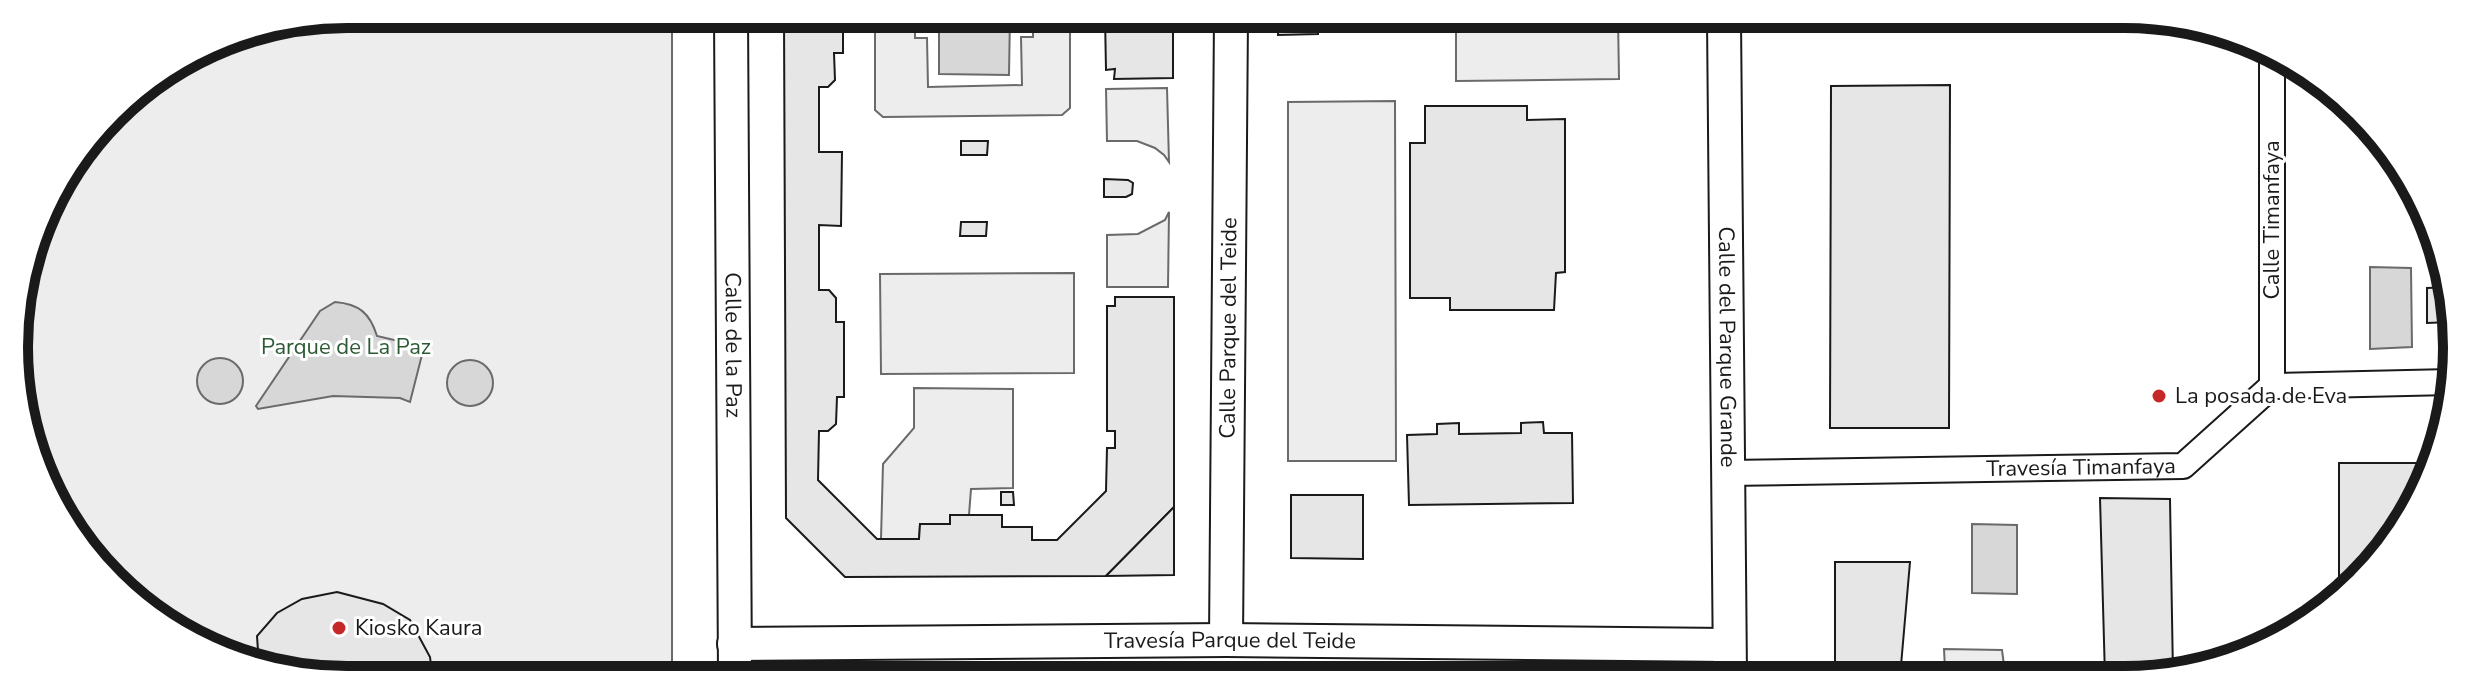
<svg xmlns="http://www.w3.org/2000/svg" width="2471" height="694" viewBox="0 0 2471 694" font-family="'Nunito Sans',sans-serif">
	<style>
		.built { fill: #ededed; stroke: #6a6a6a; stroke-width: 2 }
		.water { fill: #d7d7d7; stroke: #6a6a6a; stroke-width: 2 }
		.building { fill: #e6e6e6; stroke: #1a1a1a; stroke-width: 2 }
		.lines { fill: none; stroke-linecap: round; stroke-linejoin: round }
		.pedestrian-casing { stroke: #1a1a1a; stroke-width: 28 }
		.minor-casing { stroke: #1a1a1a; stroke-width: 36 }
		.pedestrian { stroke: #fff; stroke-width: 24 }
		.minor { stroke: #fff; stroke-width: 32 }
		.poi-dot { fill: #c62828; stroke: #fff; stroke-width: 3 }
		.labels { text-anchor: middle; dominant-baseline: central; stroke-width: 6; stroke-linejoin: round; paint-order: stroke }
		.street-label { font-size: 22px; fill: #1a1a1a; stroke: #fff }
		.park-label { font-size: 22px; fill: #2b5a34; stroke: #fff }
		.poi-label { font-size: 22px; fill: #1a1a1a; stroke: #fff; text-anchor: start }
		.rim { fill: none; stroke: #1a1a1a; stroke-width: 10 }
	</style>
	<rect width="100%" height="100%" fill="#fff"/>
	<g class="built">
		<polygon points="347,14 672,15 672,674 282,674 180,635 83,550 25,434 15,325 49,199 127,97 220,39"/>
		<polygon points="875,16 927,16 927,25 915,25 915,38 927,38 928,87 1022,85 1021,37 1033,37 1033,25 1022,25 1022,16 1070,16 1070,108 1062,115 883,117 875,110"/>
		<polygon points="1456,18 1618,18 1619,79 1456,81"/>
		<polygon points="1167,88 1169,162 1164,155 1155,148 1137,141 1107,141 1106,89"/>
		<polygon points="1395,101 1396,461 1288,461 1288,102"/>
		<polygon points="1169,212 1168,287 1107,287 1107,235 1138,234 1165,220"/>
		<polygon points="1074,273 1074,373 881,374 880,274"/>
		<polygon points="914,388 1013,389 1013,488 971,489 969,515 951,515 950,524 920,524 919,539 881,539 883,464 914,428"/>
		<polygon points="1944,649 2002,650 2005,673 1976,677 1950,677 1945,669"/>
	</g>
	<g class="water">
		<polygon points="939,16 1010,16 1009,75 939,74"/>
		<polygon points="2370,267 2411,268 2412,347 2370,349"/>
		<path d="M335 302C359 304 370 313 377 336L424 347 410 402 400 398 333 396 258 409 256 406 320 311Z"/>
		<circle cx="220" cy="381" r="23"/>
		<circle cx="470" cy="383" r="23"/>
		<polygon points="1972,524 2017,525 2017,594 1972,593"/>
	</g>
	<g class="building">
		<polygon points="784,16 843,16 843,53 834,53 835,80 828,87 819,87 819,152 842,152 841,226 819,225 819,290 829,290 836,298 836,322 844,322 844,397 837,397 836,424 828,431 819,431 818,480 877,539 919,539 920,524 950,524 950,515 1002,515 1002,527 1032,527 1032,540 1057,540 1106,491 1107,448 1115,448 1115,431 1107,431 1107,306 1115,306 1115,297 1174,297 1174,507 1106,576 845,577 786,518"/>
		<polygon points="1105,17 1173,17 1173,78 1114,79 1115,69 1106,70"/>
		<polygon points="1279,17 1318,17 1318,34 1278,35"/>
		<polygon points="1950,85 1949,428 1830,428 1831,86"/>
		<polygon points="1425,106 1527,106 1527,120 1565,119 1565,272 1556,273 1554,310 1450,310 1450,298 1410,298 1410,143 1425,143"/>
		<polygon points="961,141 988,141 987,155 961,155"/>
		<polygon points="1104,179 1128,180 1133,183 1132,194 1126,197 1104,197"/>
		<polygon points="961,222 987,222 986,236 960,236"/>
		<polygon points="2451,287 2451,322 2427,323 2427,288"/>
		<polygon points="1543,422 1544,433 1572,433 1573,503 1409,505 1407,435 1437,434 1437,424 1459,423 1459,434 1521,433 1521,423"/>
		<polygon points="2339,463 2431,463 2413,513 2358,580 2339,580"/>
		<polygon points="1001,492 1013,492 1014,505 1001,505"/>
		<polygon points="1291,495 1363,495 1363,559 1291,558"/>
		<polygon points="2100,498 2170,499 2173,675 2105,677"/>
		<polygon points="1174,507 1174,575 1106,576"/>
		<polygon points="1835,562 1910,562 1900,677 1835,677"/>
		<polygon points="337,592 383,604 410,620 430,657 432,674 282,674 259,665 257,636 277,613 302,599"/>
	</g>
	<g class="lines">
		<defs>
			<g id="pedestrian">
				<polyline points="2272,55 2272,386"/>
				<path id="s1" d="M1727 473 2183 466 2272 386 2451 382"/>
			</g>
			<g id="minor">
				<path id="s2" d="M731 15 735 675"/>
				<path id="s3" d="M1724 19 1730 676"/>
				<path id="s4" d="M1226 640 1231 17"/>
				<path id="s5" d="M734 644 1226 640 1728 645"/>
			</g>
		</defs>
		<use href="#pedestrian" class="pedestrian-casing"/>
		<use href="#minor" class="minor-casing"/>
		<use href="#pedestrian" class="pedestrian"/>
		<use href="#minor" class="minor"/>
	</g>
	<g class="poi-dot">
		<circle cx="2159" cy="396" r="8"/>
		<circle cx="339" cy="628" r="8"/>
	</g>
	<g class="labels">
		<g class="street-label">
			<text transform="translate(2272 220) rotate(-90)">Calle Timanfaya</text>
			<text stroke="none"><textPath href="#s4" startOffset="312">Calle Parque del Teide</textPath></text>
			<text stroke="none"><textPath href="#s2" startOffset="330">Calle de la Paz</textPath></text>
			<text stroke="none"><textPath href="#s3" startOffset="328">Calle del Parque Grande</textPath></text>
			<text stroke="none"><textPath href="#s1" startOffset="354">Travesía Timanfaya</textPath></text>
			<text stroke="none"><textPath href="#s5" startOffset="496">Travesía Parque del Teide</textPath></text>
		</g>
		<g class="park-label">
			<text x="346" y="347">Parque de La Paz</text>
		</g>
		<g class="poi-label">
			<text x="2175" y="396">La posada de Eva</text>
			<text x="355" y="628">Kiosko Kaura</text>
		</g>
	</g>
	<path d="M0 0H2471V694H0ZM347 28H2124A319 319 0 0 1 2443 347V347A319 319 0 0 1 2124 666H347A319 319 0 0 1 28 347V347A319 319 0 0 1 347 28Z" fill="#fff" fill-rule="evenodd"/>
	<path class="rim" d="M347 28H2124A319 319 0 0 1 2443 347V347A319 319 0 0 1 2124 666H347A319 319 0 0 1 28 347V347A319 319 0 0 1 347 28Z"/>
</svg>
